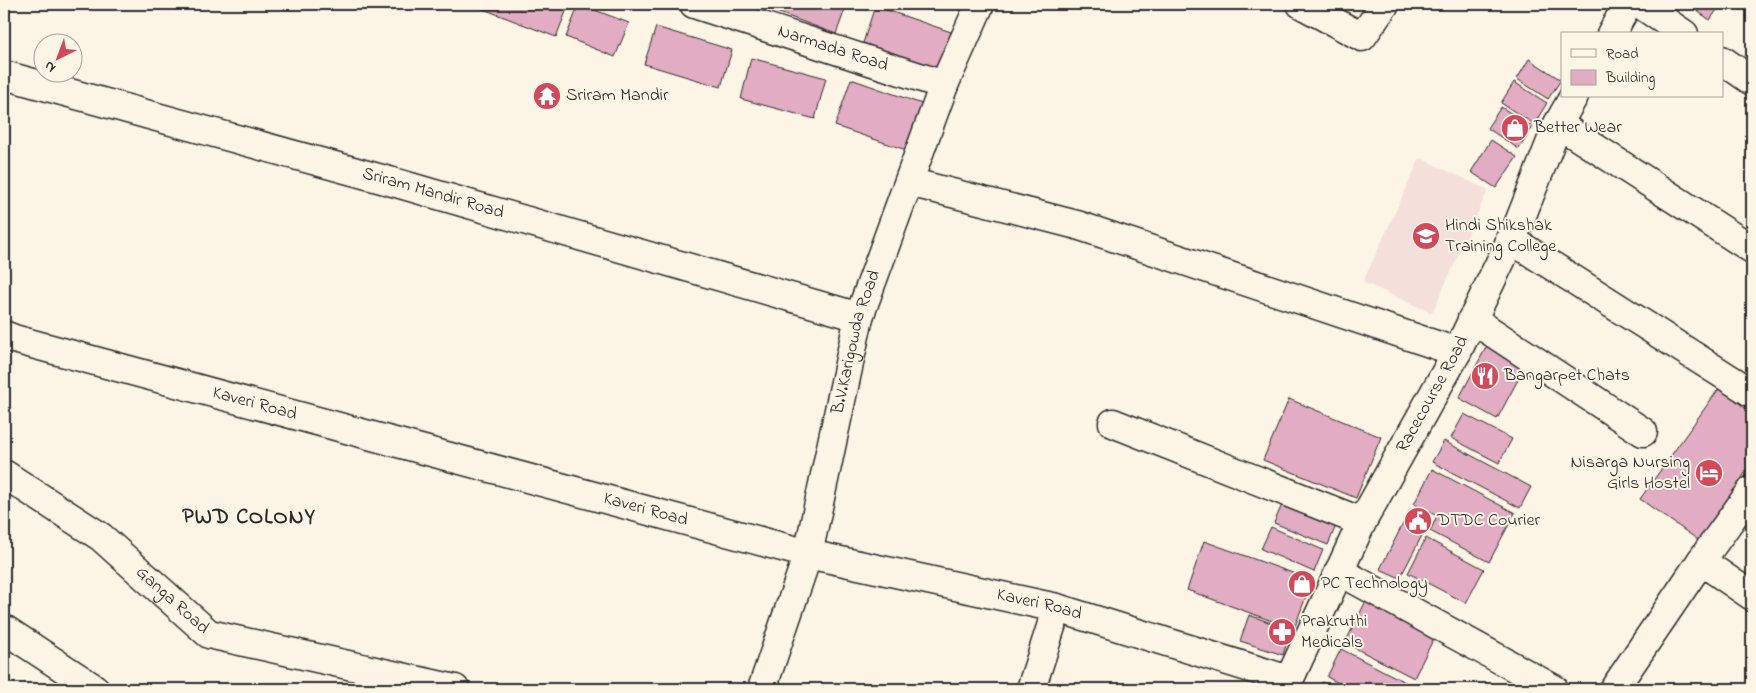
<svg xmlns="http://www.w3.org/2000/svg" width="1756" height="693" viewBox="0 0 1756 693" font-family="'Indie Flower',sans-serif">
	<style>
		.built { fill: #f4dfdb }
		.building { fill: #e2acc3; stroke: #2b2b2b }
		.lines { fill: none; stroke-linecap: round; stroke-linejoin: round }
		.minor-casing { stroke: #2b2b2b; stroke-width: 31 }
		.minor { stroke: #fcf5e5; stroke-width: 28 }
		.labels { text-anchor: middle; dominant-baseline: central; stroke-width: 4; stroke-linejoin: round; paint-order: stroke }
		.street-label { font-size: 18px; fill: #2b2b2b; stroke: #fcf5e5 }
		.poi-label { font-size: 18px; fill: #2b2b2b; stroke: #fcf5e5; text-anchor: start }
		.district-label { font-size: 22px; font-weight: bold; letter-spacing: 1px; fill: #2b2b2b; stroke: #fcf5e5 }
	</style>
	<rect width="100%" height="100%" fill="#fcf5e5"/>
	<filter id="ink" filterUnits="userSpaceOnUse"><feTurbulence type="fractalNoise" baseFrequency=".02" numOctaves="2"/><feDisplacementMap in="SourceGraphic" scale="10" xChannelSelector="R" yChannelSelector="G"/><feConvolveMatrix kernelMatrix="1 2 1 2 8 2 1 2 1" color-interpolation-filters="sRGB"/></filter>
	<g filter="url(#ink)">
		<polygon class="built" points="1420,158 1488,190 1432,313 1363,282"/>
		<g class="building">
			<polygon points="480,4 569,4 556,37 478,7"/>
			<polygon points="579,4 629,23 615,57 566,37"/>
			<polygon points="777,4 847,4 836,34 774,11"/>
			<polygon points="1687,4 1721,4 1710,20"/>
			<polygon points="875,6 951,32 939,69 863,43"/>
			<polygon points="656,27 732,50 721,87 644,64"/>
			<polygon points="751,58 826,78 815,119 741,99"/>
			<polygon points="1529,59 1561,80 1548,99 1517,79"/>
			<polygon points="851,79 922,104 906,150 835,126"/>
			<polygon points="1514,82 1547,103 1534,124 1501,103"/>
			<polygon points="1501,107 1533,127 1519,149 1487,128"/>
			<polygon points="1491,140 1517,157 1496,188 1471,172"/>
			<polygon points="1490,340 1528,361 1497,419 1459,398"/>
			<polygon points="1720,387 1752,414 1752,462 1701,542 1640,499"/>
			<polygon points="1289,399 1381,437 1356,498 1263,460"/>
			<polygon points="1464,414 1512,439 1499,463 1451,438"/>
			<polygon points="1444,441 1531,487 1520,508 1432,462"/>
			<polygon points="1432,469 1515,513 1489,562 1430,531 1437,516 1414,504"/>
			<polygon points="1284,500 1337,523 1328,545 1274,523"/>
			<polygon points="1410,510 1430,520 1400,578 1380,569"/>
			<polygon points="1271,527 1323,550 1314,572 1261,549"/>
			<polygon points="1426,538 1484,569 1466,603 1408,573"/>
			<polygon points="1204,541 1312,580 1294,629 1187,590"/>
			<polygon points="1366,601 1435,636 1414,678 1345,643"/>
			<polygon points="1249,615 1291,630 1283,655 1240,641"/>
			<polygon points="1341,649 1409,684 1406,689 1350,689 1327,677"/>
			<polygon points="1322,682 1337,689 1319,689"/>
		</g>
		<g class="lines">
			<defs>
				<g id="minor">
					<path id="s1" d="M694 4 944 85"/>
					<polyline points="1301,4 1362,37 1385,4"/>
					<polyline points="1640,4 1684,34"/>
					<polyline points="1611,34 1628,4"/>
					<polyline points="1722,60 1752,81"/>
					<path id="s2" d="M4 75 400 184 859 317"/>
					<polyline points="1558,124 1752,249"/>
					<polyline points="909,182 1077,225 1457,352"/>
					<polyline points="1510,239 1752,393"/>
					<polyline points="1472,319 1643,432"/>
					<path id="s3" d="M4 335 14 339 808 554 1057 608 1289 680"/>
					<polyline points="1113,423 1362,522"/>
					<path id="s4" d="M4 474 101 537 209 634 455 689"/>
					<polyline points="1701,561 1752,490"/>
					<polyline points="1339,571 1554,689"/>
					<polyline points="4,629 95,689"/>
					<path id="s5" d="M762 689 808 554 859 317 944 85 980 4"/>
					<polyline points="1031,689 1057,608"/>
					<path id="s6" d="M1285 689 1362 522 1457 352 1518 225 1558 124 1574 96"/>
					<polyline points="1614,689 1701,561 1752,596"/>
				</g>
			</defs>
			<use href="#minor" class="minor-casing"/>
			<use href="#minor" class="minor"/>
		</g>
	</g>
	<defs>
		<symbol id="temple-disc" viewBox="-11 -11 22 22"><circle r="9.5" fill="#d1495b" stroke="#fcf5e5"/><path d="M0-6L5-2H3V0L6.5 2.5H4V6H1.5V3h-3V6H-4V2.5H-6.5L-3 0V-2H-5Z" fill="#fff"/></symbol>
		<symbol id="shop-disc" viewBox="-11 -11 22 22"><circle r="9.5" fill="#d1495b" stroke="#fcf5e5"/><path d="M-5-2.5h2.3a2.7 3.5 0 0 1 5.4 0H5L5.5 6h-11ZM-1.5-2.5h3a1.5 2.3 0 0 0-3 0Z" fill="#fff"/></symbol>
		<symbol id="university-disc" viewBox="-11 -11 22 22"><circle r="9.5" fill="#d1495b" stroke="#fcf5e5"/><path d="M0-5L7-2L0 1L-7-2ZM-4 1L0 2.5L4 1V4Q0 6-4 4Z" fill="#fff"/></symbol>
		<symbol id="restaurant-disc" viewBox="-11 -11 22 22"><circle r="9.5" fill="#d1495b" stroke="#fcf5e5"/><path d="M-5-6h1v4h1v-4h1v4h1v-4h1v5L-1.5 .5V6h-2V.5L-5-1ZM5-6V6H3V1.5H1.5Q1.5-4 5-6Z" fill="#fff"/></symbol>
		<symbol id="hotel-disc" viewBox="-11 -11 22 22"><circle r="9.5" fill="#d1495b" stroke="#fcf5e5"/><path d="M-6-4.5h1.5V1H6V5H4.5V3h-9V5H-6ZM-4 0a1.8 1.8 0 1 1 3.6 0ZM.5 0V-2.5h3Q6-2.5 6 0Z" fill="#fff"/></symbol>
		<symbol id="civic-disc" viewBox="-11 -11 22 22"><circle r="9.5" fill="#d1495b" stroke="#fcf5e5"/><path d="M-.6-6.5H3V-4.5H.6V-3L4-1V1h2V6H-6V1h2V-1L-.6-3ZM-1.2 2.5V6h2.4V2.5Z" fill="#fff"/></symbol>
		<symbol id="pharmacy-disc" viewBox="-11 -11 22 22"><circle r="9.5" fill="#d1495b" stroke="#fcf5e5"/><path d="M-2-6h4v4h4v4h-4v4h-4v-4h-4v-4h4Z" fill="#fff"/></symbol>
	</defs>
	<g fill-rule="evenodd">
		<use href="#temple-disc" x="531" y="80" width="32" height="32"/>
		<use href="#shop-disc" x="1499" y="112" width="32" height="32"/>
		<use href="#university-disc" x="1410" y="220" width="32" height="32"/>
		<use href="#restaurant-disc" x="1469" y="360" width="32" height="32"/>
		<use href="#hotel-disc" x="1693" y="457" width="32" height="32"/>
		<use href="#civic-disc" x="1402" y="505" width="32" height="32"/>
		<use href="#shop-disc" x="1286" y="568" width="32" height="32"/>
		<use href="#pharmacy-disc" x="1266" y="616" width="32" height="32"/>
	</g>
	<g class="labels">
		<g class="street-label">
			<text stroke="none"><textPath href="#s1" startOffset="146">Narmada Road</textPath></text>
			<text stroke="none"><textPath href="#s2" startOffset="445">Sriram Mandir Road</textPath></text>
			<text stroke="none"><textPath href="#s5" startOffset="360">B.V.Karigowda Road</textPath></text>
			<text stroke="none"><textPath href="#s6" startOffset="330">Racecourse Road</textPath></text>
			<text stroke="none"><textPath href="#s3" startOffset="260">Kaveri Road</textPath></text>
			<text stroke="none"><textPath href="#s3" startOffset="665">Kaveri Road</textPath></text>
			<text stroke="none"><textPath href="#s4" startOffset="211">Ganga Road</textPath></text>
			<text stroke="none"><textPath href="#s3" startOffset="1070">Kaveri Road</textPath></text>
		</g>
		<g class="poi-label">
			<text x="566" y="96">Sriram Mandir</text>
			<text x="1534" y="128">Better Wear</text>
			<text x="1445" y="226">Hindi Shikshak<tspan x="1445" dy="21">Training College</tspan></text>
			<text x="1504" y="376">Bangarpet Chats</text>
			<text x="1690" y="463" text-anchor="end">Nisarga Nursing<tspan x="1690" dy="21">Girls Hostel</tspan></text>
			<text x="1437" y="521">DTDC Courier</text>
			<text x="1321" y="584">PC Technology</text>
			<text x="1301" y="622">Prakruthi<tspan x="1301" dy="21">Medicals</tspan></text>
		</g>
		<g class="district-label">
			<text x="249" y="518">PWD COLONY</text>
		</g>
	</g>
	<rect width="1756" height="693" fill="none" stroke="#fcf5e5" stroke-width="20"/>
	<rect x="10" y="10" width="1736" height="673" fill="none" stroke="#2b2b2b" stroke-width="2" filter="url(#ink)"/>
	<rect x="1561" y="32" width="162" height="65" fill="#fcf5e5" stroke="#a8a49b"/>
	<rect x="1571" y="49" width="25" height="8" fill="#fcf5e5" stroke="#a8a49b"/>
	<text x="1606" y="58" font-size="15" fill="#2b2b2b">Road</text>
	<rect x="1571" y="70" width="25" height="15" fill="#e2acc3" stroke="#a8a49b"/>
	<text x="1606" y="82" font-size="15" fill="#2b2b2b">Building</text>
	<g transform="translate(58 58) rotate(222)"><circle r="24" fill="#fcf5e5" stroke="#a8a49b"/>
	<path d="M0-4L9 19L0 12L-9 19Z" fill="#d1495b"/>
	<text y="-8" font-size="14" font-weight="bold" text-anchor="middle" fill="#2b2b2b">N</text>
	</g>
</svg>
